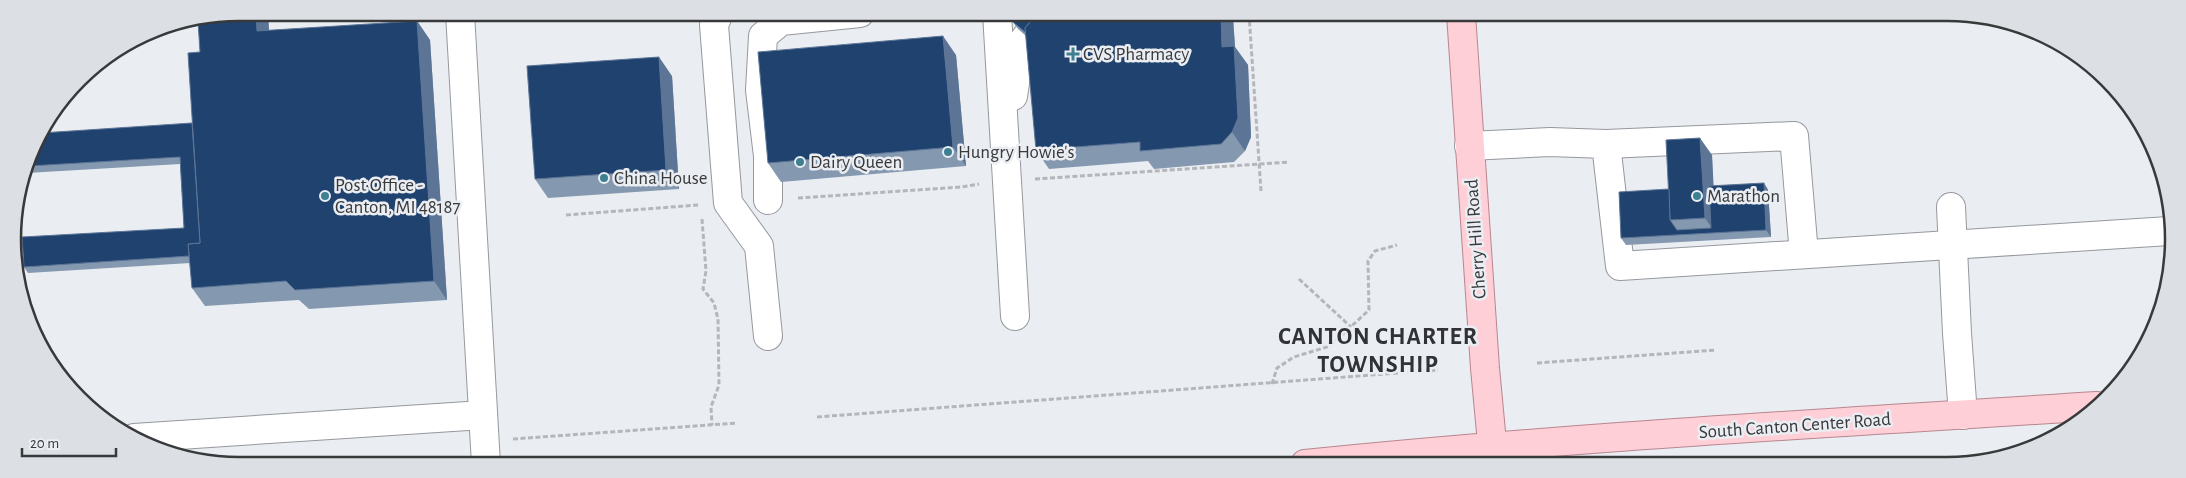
<svg xmlns="http://www.w3.org/2000/svg" width="2186" height="478" viewBox="0 0 2186 478" font-family="'Alegreya Sans',sans-serif">
	<style>
		.lines { fill: none; stroke-linecap: round; stroke-linejoin: round }
		.minor-casing { stroke: #95989d; stroke-width: 30 }
		.major-casing { stroke: #b9868f; stroke-width: 30 }
		.path { stroke: #b4b6ba; stroke-width: 3; stroke-dasharray: 5 2.5; stroke-linecap: butt }
		.minor { stroke: #fff; stroke-width: 28 }
		.major { stroke: #fecfd7; stroke-width: 28 }
		.wall { fill: #8498b0 }
		.shaded-wall { fill: #5c7596 }
		.building { fill: #1f426f; stroke: #5c7596 }
		.poi-dot { fill: #3e7f92; stroke: #eaedf2; stroke-width: 2 }
		.labels { text-anchor: middle; dominant-baseline: central; stroke-width: 5; stroke-linejoin: round; paint-order: stroke }
		.poi-label { font-size: 19px; fill: #38393b; stroke: #eaedf2; text-anchor: start }
		.street-label { font-size: 19px; fill: #38393b; stroke: #eaedf2 }
		.district-label { font-size: 24px; font-weight: bold; letter-spacing: 1px; fill: #303236; stroke: #eaedf2 }
		.rim { fill: none; stroke: #38393b; stroke-width: 2.5 }
	</style>
	<rect width="100%" height="100%" fill="#eaedf2"/>
	<g class="lines">
		<defs>
			<g id="minor">
				<polyline points="460,13 486,464"/>
				<polyline points="719,13 714,25 728,203 759,246 768,336"/>
				<polyline points="997,13 1015,316"/>
				<polyline points="1013,96 1021,44 1044,13"/>
				<polyline points="1606,144 1794,136 1804,254"/>
				<polyline points="1469,146 1550,142 1606,144 1620,266 2169,231"/>
				<polyline points="768,200 768,156 760,90 763,36 781,21 860,13"/>
				<polyline points="1951,207 1957,333 1963,415"/>
				<polyline points="134,438 483,415"/>
			</g>
			<g id="major">
				<polyline points="1461,14 1485,368 1494,464"/>
				<path d="M1305 464C1568 437 1833 423 2097 406"/>
			</g>
		</defs>
		<use href="#minor" class="minor-casing"/>
		<use href="#major" class="major-casing"/>
		<g class="path">
			<polyline points="1249,14 1261,191"/>
			<polyline points="1035,179 1289,162"/>
			<polyline points="798,198 961,187 979,184"/>
			<polyline points="566,215 698,205"/>
			<polyline points="702,219 706,271 703,289 714,303 718,319 719,385 711,407 712,425"/>
			<polyline points="1299,279 1351,327"/>
			<polyline points="1537,363 1716,350"/>
			<polyline points="1272,384 1277,368 1294,357 1330,346 1369,310 1368,261 1375,251 1397,245"/>
			<polyline points="817,417 1438,370"/>
			<polyline points="513,439 737,423"/>
		</g>
		<use href="#minor" class="minor"/>
		<use href="#major" class="major"/>
	</g>
	<g class="wall">
		<polygon points="239,12 268,13 269,31 417,21 430,40 447,300 309,309 299,300 205,306 192,288 190,263 28,273 24,267 184,228 180,164 27,173 36,139 192,123"/>
		<polygon points="1021,13 1230,14 1233,18 1235,47 1248,65 1251,137 1245,151 1234,162 1154,169 1148,161 1049,169 1036,150 1026,36 1018,29 1013,22"/>
		<polygon points="956,55 966,166 781,182 768,163"/>
		<polygon points="672,76 679,189 548,198 535,179"/>
		<polygon points="1712,155 1713,186 1764,183 1768,190 1771,237 1626,245 1621,238 1669,189"/>
	</g>
	<g class="shaded-wall">
		<polygon points="256,13 268,13 270,50 257,31"/>
		<polygon points="1221,14 1230,14 1233,18 1235,47 1248,65 1251,137 1245,151 1232,132 1222,47"/>
		<polygon points="417,21 430,40 447,300 434,281"/>
		<polygon points="943,36 956,55 966,166 953,147"/>
		<polygon points="659,57 672,76 679,189 666,170"/>
		<polygon points="1700,138 1712,155 1716,233 1715,233 1705,218"/>
		<polygon points="1764,183 1768,190 1771,237 1766,230"/>
	</g>
	<g class="building">
		<polygon points="239,12 256,13 257,31 417,21 434,281 295,290 286,281 192,288 188,244 200,243 188,53 200,52 198,21"/>
		<polygon points="1021,13 1038,13 1025,28 1026,33 1013,22"/>
		<polygon points="1038,13 1221,14 1222,47 1234,46 1238,118 1232,132 1221,144 1140,151 1140,142 1036,150 1025,28"/>
		<polygon points="943,36 953,147 768,163 758,52"/>
		<polygon points="659,57 666,170 535,179 527,66"/>
		<polygon points="192,123 200,243 188,244 189,256 24,267 22,237 184,228 180,157 29,166 36,139 41,133"/>
		<polygon points="1700,138 1705,218 1670,220 1666,140"/>
		<polygon points="1764,183 1766,230 1621,238 1619,192 1669,189 1670,220 1677,230 1711,228 1709,186"/>
	</g>
	<g class="poi-dot">
		<path d="M1070.5 46.5h5v5h5v5h-5v5h-5v-5h-5v-5h5z"/>
		<circle cx="948" cy="152" r="5"/>
		<circle cx="800" cy="162" r="5"/>
		<circle cx="604" cy="178" r="5"/>
		<circle cx="325" cy="196" r="5"/>
		<circle cx="1697" cy="196" r="5"/>
	</g>
	<g class="labels">
		<g class="poi-label">
			<text x="1083" y="54">CVS Pharmacy</text>
			<text x="958" y="152">Hungry Howie's</text>
			<text x="810" y="162">Dairy Queen</text>
			<text x="614" y="178">China House</text>
			<text x="335" y="185">Post Office -<tspan x="335" dy="22">Canton, MI 48187</tspan></text>
			<text x="1707" y="196">Marathon</text>
		</g>
		<g class="street-label">
			<text transform="translate(1476 239) rotate(-94)">Cherry Hill Road</text>
			<text transform="translate(1795 426) rotate(-4)">South Canton Center Road</text>
		</g>
		<g class="district-label">
			<text x="1378" y="337">CANTON CHARTER<tspan x="1378" dy="28">TOWNSHIP</tspan></text>
		</g>
	</g>
	<path d="M0 0H2186V478H0ZM239 21H1947A218 218 0 0 1 2165 239V239A218 218 0 0 1 1947 457H239A218 218 0 0 1 21 239V239A218 218 0 0 1 239 21Z" fill="#dcdfe3" fill-rule="evenodd"/>
	<path class="rim" d="M239 21H1947A218 218 0 0 1 2165 239V239A218 218 0 0 1 1947 457H239A218 218 0 0 1 21 239V239A218 218 0 0 1 239 21Z"/>
	<path d="M22 448v8h94v-8" fill="none" stroke="#38393b" stroke-width="2.5"/>
	<text x="30" y="448" font-size="15" fill="#38393b" stroke="#eaedf2" stroke-width="4" paint-order="stroke">20 m</text>
</svg>
